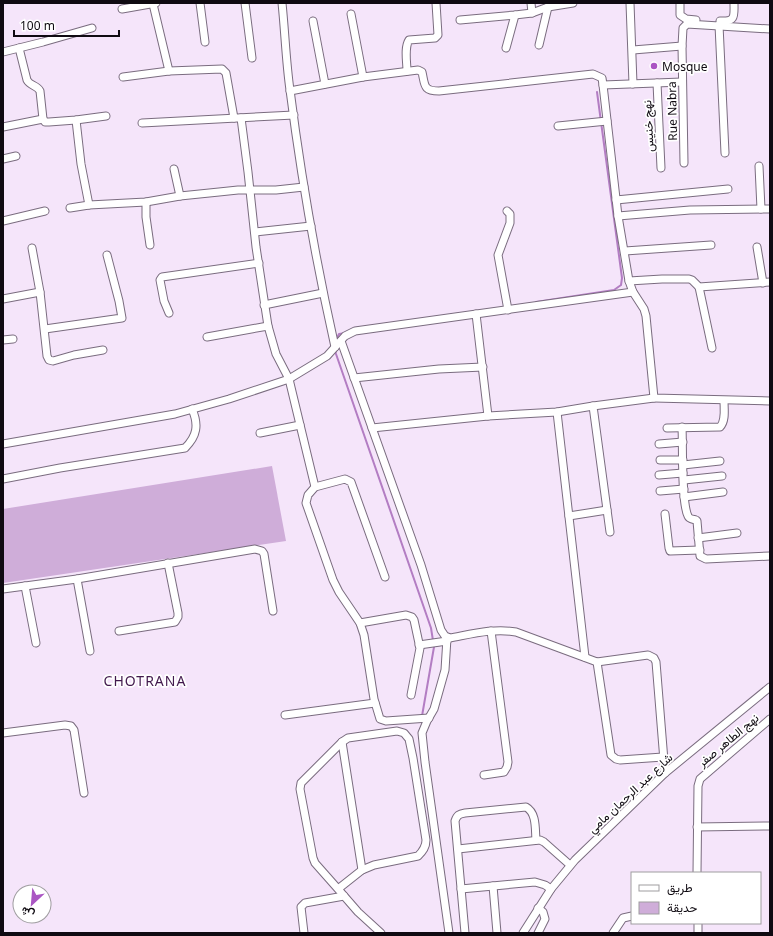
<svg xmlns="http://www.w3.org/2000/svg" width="773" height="936" viewBox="0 0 773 936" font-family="'Noto Sans',Vazirmatn,sans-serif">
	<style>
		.green { fill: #cfadd9 }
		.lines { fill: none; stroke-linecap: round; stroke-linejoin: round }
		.stream { stroke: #b37dc3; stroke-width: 2 }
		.minor-casing { stroke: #7a6c7f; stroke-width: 9 }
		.minor { stroke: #fff; stroke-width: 7 }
		.poi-dot { fill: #aa55c3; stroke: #fff; stroke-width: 1.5 }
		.labels { text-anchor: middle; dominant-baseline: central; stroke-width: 3.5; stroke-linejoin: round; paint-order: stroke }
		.poi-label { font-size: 12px; fill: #0f0a11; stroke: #fff; text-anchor: start }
		.street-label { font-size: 12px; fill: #0f0a11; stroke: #fff }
		.quarter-label { font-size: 14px; letter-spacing: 1px; fill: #42194d; stroke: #fff }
	</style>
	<rect width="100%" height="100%" fill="#f5e5fa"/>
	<polygon class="green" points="272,466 286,541 3,583 3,509"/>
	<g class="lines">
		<g class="stream">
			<polyline points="536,302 614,290 621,285 622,278 597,92"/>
			<polyline points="336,340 339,334 346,333"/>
			<polyline points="335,350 336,354 431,628 434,647 422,716"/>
		</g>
		<defs>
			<g id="minor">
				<polyline points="200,3 205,42"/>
				<polyline points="245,3 252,58"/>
				<path d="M282 3C285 32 286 62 290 90 301 177 316 262 335 347"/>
				<polyline points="531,3 532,13"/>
				<polyline points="630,3 633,84"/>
				<polyline points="680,3 680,15 686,19 696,20"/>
				<polyline points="153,4 169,71"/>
				<polyline points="122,9 156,3"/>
				<polyline points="351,14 363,77"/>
				<polyline points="460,20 515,15 532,13 548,7 573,3"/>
				<polyline points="313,21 325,84"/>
				<path d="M720 21C736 22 734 16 734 3"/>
				<polyline points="719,25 725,153"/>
				<polyline points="539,45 548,7"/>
				<path d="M19 48 27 80C30 86 37 85 40 91L43 119"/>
				<polyline points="506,48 515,15"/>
				<polyline points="633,50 682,46"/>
				<polyline points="3,52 43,42 92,28"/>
				<path d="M407 71C407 62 404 48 409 40L435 38 438 35 436 3"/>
				<polyline points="123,77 169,71 222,69 226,73 234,118"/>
				<polyline points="657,83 661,168"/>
				<polyline points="603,85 682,82"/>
				<path d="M290 91 363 77 418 70 422 72C425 85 423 91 439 91L593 74 602 78 603 85 618 216 629 281 633 292 644 309 646 316 654 398 770 401"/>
				<polyline points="241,118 248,172 256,247 268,326 276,354 289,379 315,487"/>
				<polyline points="76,120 81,164 89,205"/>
				<polyline points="142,123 294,115"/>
				<polyline points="558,126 607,121"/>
				<polyline points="3,127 43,119 45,122 49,122 76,120 106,116"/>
				<polyline points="3,159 16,156"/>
				<polyline points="684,163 682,46 683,28 687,24 770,29"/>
				<polyline points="759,166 761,209"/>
				<polyline points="174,169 180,196"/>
				<polyline points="616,200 728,189"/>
				<polyline points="146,202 146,217 150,245"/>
				<polyline points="70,208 89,205 146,202 180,196 219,192 238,190 276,190 304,187"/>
				<polyline points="507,211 510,214 510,223 498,255 508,310"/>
				<polyline points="618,216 690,210 770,209"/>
				<polyline points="3,221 45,211"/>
				<polyline points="255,232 311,226"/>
				<polyline points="757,247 763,283"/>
				<polyline points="32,248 40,292 47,356 49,360 53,361 74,355 103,350"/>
				<polyline points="625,251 711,245"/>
				<polyline points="629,281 662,279 689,279 692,280 699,287 770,282"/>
				<polyline points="699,287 712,348"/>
				<polyline points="3,299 40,292"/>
				<polyline points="264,305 323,293"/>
				<polyline points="169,313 164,301 160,280 162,277 259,263"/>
				<polyline points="476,314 488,416 557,412 593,406"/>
				<polyline points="45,329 122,318 119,301 107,255"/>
				<polyline points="207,337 268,326"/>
				<polyline points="3,340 13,339"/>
				<path d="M341 341 421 565 441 630 445 636 450 638C472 634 494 628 516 632L597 662 648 655 654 658 656 662 665 773"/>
				<polyline points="354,378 439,369 483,367"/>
				<polyline points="557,412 585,657"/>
				<path d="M682 427C683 445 681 502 688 516 689 519 692 519 696 520L697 521 700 556 706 559 770 556"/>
				<polyline points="372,428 488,416"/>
				<path d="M667 428 720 427C726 421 724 409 724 401"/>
				<polyline points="260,433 300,425"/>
				<polyline points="3,444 175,414 229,399 289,379 327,356 345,336 355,331 633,292"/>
				<polyline points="659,444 683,442"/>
				<polyline points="660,460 683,460"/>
				<polyline points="683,465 720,461"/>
				<polyline points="659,475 683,473"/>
				<path d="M3 479 60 468 185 448C197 436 199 425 192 409"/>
				<polyline points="684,480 722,476"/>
				<polyline points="660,491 684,489"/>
				<polyline points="684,497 723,492"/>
				<polyline points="665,514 669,548 670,551 700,550"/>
				<polyline points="569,516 607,510"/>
				<polyline points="610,532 593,406 654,398"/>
				<polyline points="698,538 737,533"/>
				<polyline points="385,577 351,482 345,479 315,487 308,495 306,503 333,580 339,592 360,623 364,635 374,699 380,719 386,721 429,718"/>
				<polyline points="77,579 90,651"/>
				<polyline points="25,586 36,643"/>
				<polyline points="3,589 77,579 255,549 262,551 264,554 273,611"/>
				<polyline points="360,623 406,615 412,617 414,620 420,648 411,695"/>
				<polyline points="119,631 175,622 178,617 178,613 168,563"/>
				<polyline points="447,638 445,670 434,709 427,721 422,733 425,762 449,933"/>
				<polyline points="419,645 447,641"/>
				<polyline points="597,662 611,755 616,759 620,760 663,757"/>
				<polyline points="285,715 375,703"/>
				<polyline points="3,733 65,725 71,726 74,730 84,793"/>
				<polyline points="342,742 362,870"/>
				<polyline points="484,775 504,772 507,767 508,762 491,631"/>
				<polyline points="697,827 770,826"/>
				<polyline points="458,849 540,840 544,842 570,865"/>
				<polyline points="697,873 698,786 700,779 770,719"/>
				<polyline points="493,886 497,933"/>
				<path d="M338 889 315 863 313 858 300 789 301 783 342 742 348 738 397 731 404 733 409 739 413 758 426 840C426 847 423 851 418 856L374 865 362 870 338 889 358 912 381 933"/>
				<polyline points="461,889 535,882 545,885 551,889"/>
				<polyline points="538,908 543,912 545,919 538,933"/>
				<polyline points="698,923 698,933"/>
				<polyline points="304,933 301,907 305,903 344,896"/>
				<path d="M465 933 455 821C457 815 459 814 465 813L526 807C537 813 535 830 536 840"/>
				<polyline points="523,933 551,889 575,860 665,773 770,687"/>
				<polyline points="613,933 623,918 632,916"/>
			</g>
		</defs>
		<use href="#minor" class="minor-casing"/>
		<use href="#minor" class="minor"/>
	</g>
	<circle class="poi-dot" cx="654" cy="66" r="4"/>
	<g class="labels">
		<g class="poi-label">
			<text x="662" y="66">Mosque</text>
		</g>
		<g class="street-label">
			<text transform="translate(672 111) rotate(-91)">Rue Nabra</text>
			<text transform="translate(648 126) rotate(-93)">نهج خنيس</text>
			<text transform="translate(728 740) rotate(-40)">نهج الطاهر صفر</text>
			<text transform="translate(630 793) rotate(-43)">شارع عبد الرحمان مامي</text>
		</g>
		<g class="quarter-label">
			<text x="145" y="680">CHOTRANA</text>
		</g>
	</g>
	<rect width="773" height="936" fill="none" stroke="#0f0a11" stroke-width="8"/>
	<rect x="631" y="872" width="130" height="52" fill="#ffffff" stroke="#9f9da0"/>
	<rect x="639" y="885" width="20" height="6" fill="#ffffff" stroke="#9f9da0"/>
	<text x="667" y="892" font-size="12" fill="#0f0a11">طريق</text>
	<rect x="639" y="902" width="20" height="12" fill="#cfadd9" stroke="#9f9da0"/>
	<text x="667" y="912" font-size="12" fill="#0f0a11">حديقة</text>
	<g transform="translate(32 904) rotate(206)"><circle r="19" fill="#ffffff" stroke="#9f9da0"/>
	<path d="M0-3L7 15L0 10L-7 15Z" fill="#aa55c3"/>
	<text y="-6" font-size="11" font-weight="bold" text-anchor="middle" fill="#0f0a11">ش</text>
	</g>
	<path d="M14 30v6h105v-6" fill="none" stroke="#0f0a11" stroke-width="2"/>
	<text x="20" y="30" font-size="12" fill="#0f0a11" stroke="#ffffff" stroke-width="3" paint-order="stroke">100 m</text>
</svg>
